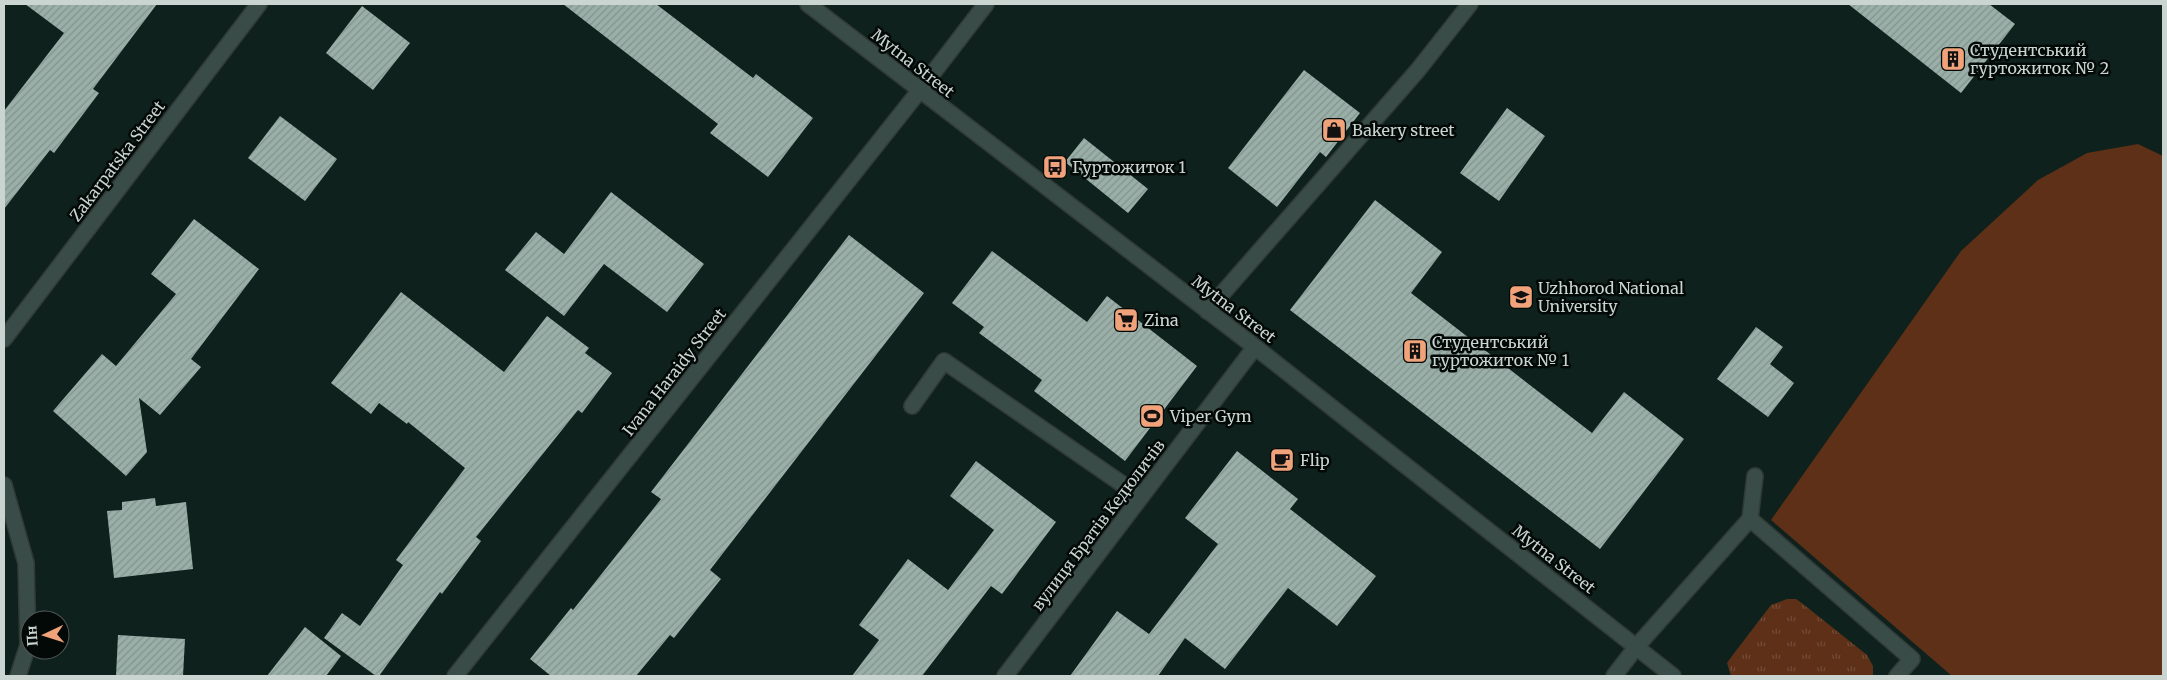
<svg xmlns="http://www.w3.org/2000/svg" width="2167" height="680" viewBox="0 0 2167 680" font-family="Merriweather,serif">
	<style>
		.grass { fill: url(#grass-tufts) }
		.park { fill: #5d3017 }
		.building { fill: url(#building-hatch) }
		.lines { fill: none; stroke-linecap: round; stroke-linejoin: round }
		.minor-casing { stroke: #303a37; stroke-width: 18 }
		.minor { stroke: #3a4c47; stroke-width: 15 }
		.labels { text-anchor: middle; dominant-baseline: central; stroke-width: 5; stroke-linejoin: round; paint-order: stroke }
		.poi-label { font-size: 16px; fill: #cad4d1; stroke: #030907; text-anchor: start }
		.street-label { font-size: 16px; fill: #cad4d1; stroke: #030907 }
	</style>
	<defs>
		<pattern id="grass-tufts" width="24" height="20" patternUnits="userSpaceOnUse" patternTransform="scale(1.25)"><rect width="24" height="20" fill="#5d3017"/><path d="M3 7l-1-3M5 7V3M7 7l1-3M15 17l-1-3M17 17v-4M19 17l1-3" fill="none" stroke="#734d38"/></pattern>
		<pattern id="building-hatch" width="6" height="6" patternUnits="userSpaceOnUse" patternTransform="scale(1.25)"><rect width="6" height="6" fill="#9aafa8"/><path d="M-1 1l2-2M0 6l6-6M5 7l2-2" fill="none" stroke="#83938e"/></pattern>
	</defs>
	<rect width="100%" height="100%" fill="#0f211c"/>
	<polygon class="grass" points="1787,599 1796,599 1803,604 1867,655 1873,666 1873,676 1731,676 1727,663 1732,656 1771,605"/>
	<polygon class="park" points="2138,144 2163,156 2163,676 1952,676 1771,520 1961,251 2038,180 2087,153"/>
	<g class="building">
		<polygon points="25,4 157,4 93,89 99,93 54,153 50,150 4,209 4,111 64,33"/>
		<polygon points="563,4 656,4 753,78 756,74 813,118 768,177 710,133 718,124"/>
		<polygon points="1848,4 1989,4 2015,24 1961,93"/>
		<polygon points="362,6 410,43 373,90 326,53"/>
		<polygon points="1304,70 1360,113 1326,157 1320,152 1277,207 1228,168"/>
		<polygon points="1507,108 1545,136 1499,201 1460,173"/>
		<polygon points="280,116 337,159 305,201 248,158"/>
		<polygon points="1084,138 1148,189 1128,213 1065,162"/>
		<polygon points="611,192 704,264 667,312 604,264 564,316 505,270 536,232 564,254"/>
		<polygon points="1375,200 1442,252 1411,293 1592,433 1624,392 1684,439 1600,549 1290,310"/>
		<polygon points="194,219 259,269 191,359 201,367 160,415 139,398 147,452 126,476 53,411 102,354 116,366 176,294 151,274"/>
		<polygon points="849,235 924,293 710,570 721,579 674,638 670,635 636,676 551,676 530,659 571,608 573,610 661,499 651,492"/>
		<polygon points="992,251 1087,322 1107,296 1197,366 1125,461 1034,391 1042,380 979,333 984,327 952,303"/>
		<polygon points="401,292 504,372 547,316 589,348 585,353 612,373 582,413 578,410 476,537 481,541 442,594 440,592 379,676 376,676 324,638 342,613 360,626 403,565 396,560 465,468 408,422 407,424 379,403 371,414 331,383"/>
		<polygon points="1756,327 1783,347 1770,364 1794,383 1768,417 1717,379"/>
		<polygon points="1237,451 1298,499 1290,509 1376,576 1337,626 1288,588 1225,669 1185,638 1158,676 1070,676 1117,611 1149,634 1218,544 1185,518"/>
		<polygon points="976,461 1056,522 1002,594 991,586 922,676 852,676 879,640 859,625 908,559 948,590 994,530 950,496"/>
		<polygon points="155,498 156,506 186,502 193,569 114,578 107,511 122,510 122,502"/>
		<polygon points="305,627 341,656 326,676 267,676"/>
		<polygon points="118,635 185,639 183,676 116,676"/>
	</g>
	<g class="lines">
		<defs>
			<g id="minor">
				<polyline points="808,4 1255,347 1673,676"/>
				<polyline points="1207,311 1418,70 1470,4"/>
				<polyline points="4,339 259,4"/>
				<polyline points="912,406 944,361 1141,497"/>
				<polyline points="4,485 26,563 28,645 18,676"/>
				<polyline points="1750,519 1912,659 1897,676"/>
				<polyline points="455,676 920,90 986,4"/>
				<polyline points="1005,676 1255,347"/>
				<polyline points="1614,676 1637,646 1750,519 1755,476"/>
			</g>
		</defs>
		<use href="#minor" class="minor-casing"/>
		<use href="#minor" class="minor"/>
	</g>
	<defs>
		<symbol id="building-square" viewBox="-11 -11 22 22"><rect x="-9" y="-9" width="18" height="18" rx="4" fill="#f0a27a" stroke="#030907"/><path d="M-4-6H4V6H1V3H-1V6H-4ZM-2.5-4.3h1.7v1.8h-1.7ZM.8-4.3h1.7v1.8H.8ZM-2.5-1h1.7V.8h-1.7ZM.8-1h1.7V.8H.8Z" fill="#111"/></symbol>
		<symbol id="shop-square" viewBox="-11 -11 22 22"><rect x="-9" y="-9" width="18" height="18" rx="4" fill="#f0a27a" stroke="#030907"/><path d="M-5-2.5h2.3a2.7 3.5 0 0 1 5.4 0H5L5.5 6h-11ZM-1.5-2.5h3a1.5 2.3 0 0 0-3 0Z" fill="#111"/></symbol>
		<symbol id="bus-square" viewBox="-11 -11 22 22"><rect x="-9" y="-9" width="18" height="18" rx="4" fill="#f0a27a" stroke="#030907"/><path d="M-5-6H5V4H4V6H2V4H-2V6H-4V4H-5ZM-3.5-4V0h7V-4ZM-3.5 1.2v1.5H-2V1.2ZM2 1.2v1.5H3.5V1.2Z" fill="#111"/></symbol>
		<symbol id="university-square" viewBox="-11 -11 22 22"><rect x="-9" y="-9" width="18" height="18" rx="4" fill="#f0a27a" stroke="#030907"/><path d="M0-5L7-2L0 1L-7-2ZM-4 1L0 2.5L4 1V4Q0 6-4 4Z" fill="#111"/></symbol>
		<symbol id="supermarket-square" viewBox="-11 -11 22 22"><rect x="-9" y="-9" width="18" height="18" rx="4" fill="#f0a27a" stroke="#030907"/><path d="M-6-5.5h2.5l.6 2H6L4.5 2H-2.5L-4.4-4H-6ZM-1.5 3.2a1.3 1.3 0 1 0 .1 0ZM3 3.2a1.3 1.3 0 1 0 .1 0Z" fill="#111"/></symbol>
		<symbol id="stadium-square" viewBox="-11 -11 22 22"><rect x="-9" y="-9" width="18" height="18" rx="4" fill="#f0a27a" stroke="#030907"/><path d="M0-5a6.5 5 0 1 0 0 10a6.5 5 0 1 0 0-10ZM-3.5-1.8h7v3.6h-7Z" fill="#111"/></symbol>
		<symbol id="cafe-square" viewBox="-11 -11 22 22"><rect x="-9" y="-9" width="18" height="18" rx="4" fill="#f0a27a" stroke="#030907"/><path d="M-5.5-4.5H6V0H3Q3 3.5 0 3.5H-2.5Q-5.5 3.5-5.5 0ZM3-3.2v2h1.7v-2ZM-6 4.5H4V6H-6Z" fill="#111"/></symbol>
	</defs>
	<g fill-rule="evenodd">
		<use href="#building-square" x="1939" y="45" width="28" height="28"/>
		<use href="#shop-square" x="1320" y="116" width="28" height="28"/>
		<use href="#bus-square" x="1041" y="153" width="28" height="28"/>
		<use href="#university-square" x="1507" y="283" width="28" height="28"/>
		<use href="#supermarket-square" x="1112" y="306" width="28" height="28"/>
		<use href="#building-square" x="1401" y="337" width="28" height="28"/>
		<use href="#stadium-square" x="1138" y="402" width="28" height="28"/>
		<use href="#cafe-square" x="1268" y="446" width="28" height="28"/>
	</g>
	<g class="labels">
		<g class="poi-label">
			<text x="1970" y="50">Студентський<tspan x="1970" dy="18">гуртожиток № 2</tspan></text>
			<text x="1352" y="130">Bakery street</text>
			<text x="1072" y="167">Гуртожиток 1</text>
			<text x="1538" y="288">Uzhhorod National<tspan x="1538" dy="18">University</tspan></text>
			<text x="1144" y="320">Zina</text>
			<text x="1432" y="342">Студентський<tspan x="1432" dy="18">гуртожиток № 1</tspan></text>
			<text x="1170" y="416">Viper Gym</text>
			<text x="1300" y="460">Flip</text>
		</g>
		<g class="street-label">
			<text transform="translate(913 63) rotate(38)">Mytna Street</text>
			<text transform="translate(117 161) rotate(-53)">Zakarpatska Street</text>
			<text transform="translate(1234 309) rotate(37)">Mytna Street</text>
			<text transform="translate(674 372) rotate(-52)">Ivana Haraidy Street</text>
			<text transform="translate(1098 525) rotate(-53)">вулиця Братів Кедюличів</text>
			<text transform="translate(1554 559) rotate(38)">Mytna Street</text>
		</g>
	</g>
	<rect width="2167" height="680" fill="none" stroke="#cad4d1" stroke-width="10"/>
	<g transform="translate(45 635) rotate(266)"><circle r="24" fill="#030907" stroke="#535a58"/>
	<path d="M0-4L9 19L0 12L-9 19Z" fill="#f0a27a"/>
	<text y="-8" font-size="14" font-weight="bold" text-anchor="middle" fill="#cad4d1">Пн</text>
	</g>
</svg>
